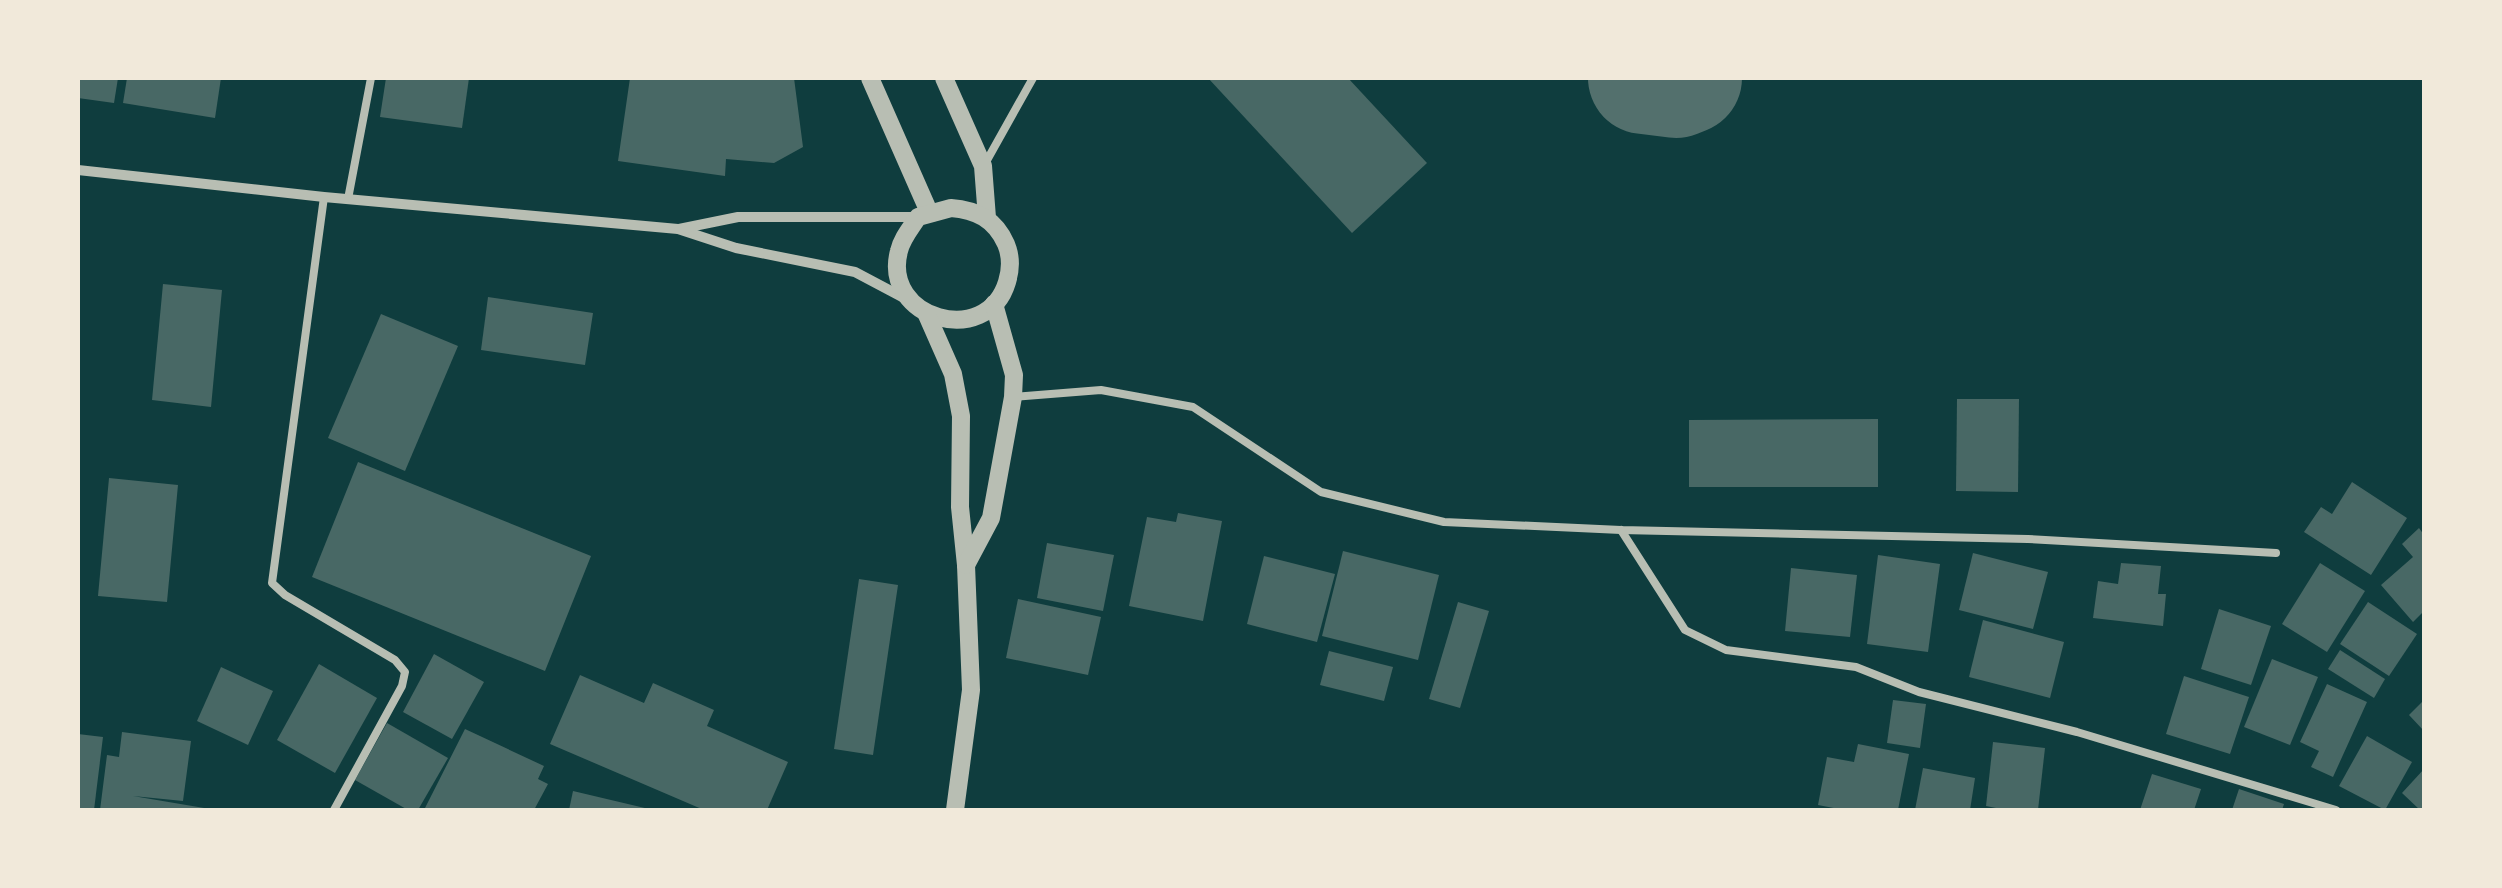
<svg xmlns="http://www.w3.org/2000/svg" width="2502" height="888" viewBox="0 0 2502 888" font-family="'PT Sans',sans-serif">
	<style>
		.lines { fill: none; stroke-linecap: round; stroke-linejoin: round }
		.taxiway { stroke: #53706d; stroke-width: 112 }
		.building { fill: #486865 }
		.service { stroke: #b8beb3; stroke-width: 8 }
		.minor { stroke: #b8beb3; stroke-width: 10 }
		.tertiary { stroke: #b8beb3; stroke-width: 18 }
	</style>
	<rect width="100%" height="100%" fill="#0f3d3e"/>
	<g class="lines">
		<polyline class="taxiway" points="1644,78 1676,82 1686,78"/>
	</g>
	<g class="building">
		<polygon points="78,78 118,78 114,103 78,98"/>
		<polygon points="127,78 221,78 215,118 123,103"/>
		<polygon points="386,78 469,78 462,128 380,117"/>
		<polygon points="630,78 794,78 803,147 774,163 726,159 725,176 618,161"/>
		<polygon points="1208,78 1348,78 1427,163 1352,233"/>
		<polygon points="163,284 222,290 211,407 152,400"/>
		<polygon points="488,297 593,313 585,365 481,350"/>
		<polygon points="381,314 458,346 405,471 328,438"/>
		<polygon points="1957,399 2019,399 2018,492 1956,491"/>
		<polygon points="1878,419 1878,487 1689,487 1689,420"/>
		<polygon points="358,462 591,556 545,671 312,577"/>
		<polygon points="109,478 178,485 167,602 98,596"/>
		<polygon points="2352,482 2407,518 2371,575 2304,532 2321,507 2332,514"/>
		<polygon points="1178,513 1222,521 1203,621 1129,606 1147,517 1176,522"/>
		<polygon points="2419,528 2424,535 2424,611 2413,622 2381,585 2413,557 2402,544"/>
		<polygon points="1047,543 1114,555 1103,611 1037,598"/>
		<polygon points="1343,551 1439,575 1418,660 1322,636"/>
		<polygon points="1973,553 2048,572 2033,629 1959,610"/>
		<polygon points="1878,555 1940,564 1928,652 1867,644"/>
		<polygon points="1264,556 1335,574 1317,642 1247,624"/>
		<polygon points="2121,563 2161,566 2158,594 2166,594 2163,626 2093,618 2098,581 2118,584"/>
		<polygon points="2320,563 2365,591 2327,652 2282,624"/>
		<polygon points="1791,568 1857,575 1850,637 1785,631"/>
		<polygon points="859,579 898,585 873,755 834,749"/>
		<polygon points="1018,599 1101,617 1088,675 1006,658"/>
		<polygon points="1458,602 1489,611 1460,708 1429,699"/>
		<polygon points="2368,602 2417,634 2389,676 2340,644"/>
		<polygon points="2219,609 2271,626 2251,685 2201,669"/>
		<polygon points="1983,620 2064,642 2050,698 1969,677"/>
		<polygon points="2340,650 2385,679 2374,698 2328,669"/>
		<polygon points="1329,651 1393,667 1384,701 1320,685"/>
		<polygon points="434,654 484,682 452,739 403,712"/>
		<polygon points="2272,659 2318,677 2290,745 2244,727"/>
		<polygon points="319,664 377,698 335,773 277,740"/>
		<polygon points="221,667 273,691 248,745 197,721"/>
		<polygon points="580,675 644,703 653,683 714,710 707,726 788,762 767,810 704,810 550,744"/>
		<polygon points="2184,676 2249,697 2230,754 2166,734"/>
		<polygon points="2327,684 2367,702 2333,777 2311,767 2319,751 2300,742"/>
		<polygon points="1893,700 1926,704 1920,748 1887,743"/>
		<polygon points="2424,700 2424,731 2409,715"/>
		<polygon points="387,723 448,758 418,810 408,810 355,780"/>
		<polygon points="465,729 544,766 538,779 548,784 534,810 424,810"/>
		<polygon points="122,732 191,741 183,801 133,796 216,810 100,810 107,755 119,757"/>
		<polygon points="78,734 103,737 94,810 78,810"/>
		<polygon points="2367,736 2412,762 2385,810 2339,786"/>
		<polygon points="1993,742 2045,748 2038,810 2006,810 1986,806"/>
		<polygon points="1858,744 1909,754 1898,810 1844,810 1818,805 1827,757 1854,762"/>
		<polygon points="1923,768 1975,778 1970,810 1915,810"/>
		<polygon points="2424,769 2424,810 2420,810 2402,793"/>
		<polygon points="2152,774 2201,789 2194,810 2140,810"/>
		<polygon points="2239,789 2284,804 2282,810 2232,810"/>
		<polygon points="573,791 649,809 649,810 569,810"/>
	</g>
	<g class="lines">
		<g class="service">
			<polyline points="986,162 1033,78"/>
			<polyline points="324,197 272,583 285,595 395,660 405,672 402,686 334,810"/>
			<polyline points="348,199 371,78"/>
			<polyline points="1013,397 1101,390 1193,407 1321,492 1444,522 1621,530 2028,539 2276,553"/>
			<polyline points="1621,530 1685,630 1726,650 1856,667 1919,692 2077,732 2336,810"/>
		</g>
		<g class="minor">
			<polyline points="78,170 324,197 678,229 736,248 855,272 906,299"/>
			<polyline points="679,229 738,217 918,217"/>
		</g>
		<g class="tertiary">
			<polyline points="870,78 929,212"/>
			<polyline points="944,78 983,166 987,218"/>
			<path d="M951 208C976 210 995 219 1006 244 1011 256 1011 269 1007 282 987 349 881 319 899 251 902 238 911 228 918 217Z"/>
			<polyline points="927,315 953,374 961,416 960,507 966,565 971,690 955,810"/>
			<polyline points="966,565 991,518 1013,397 1014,375 994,304"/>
		</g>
	</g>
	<rect width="2502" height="888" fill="none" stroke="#f1e9da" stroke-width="160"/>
</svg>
